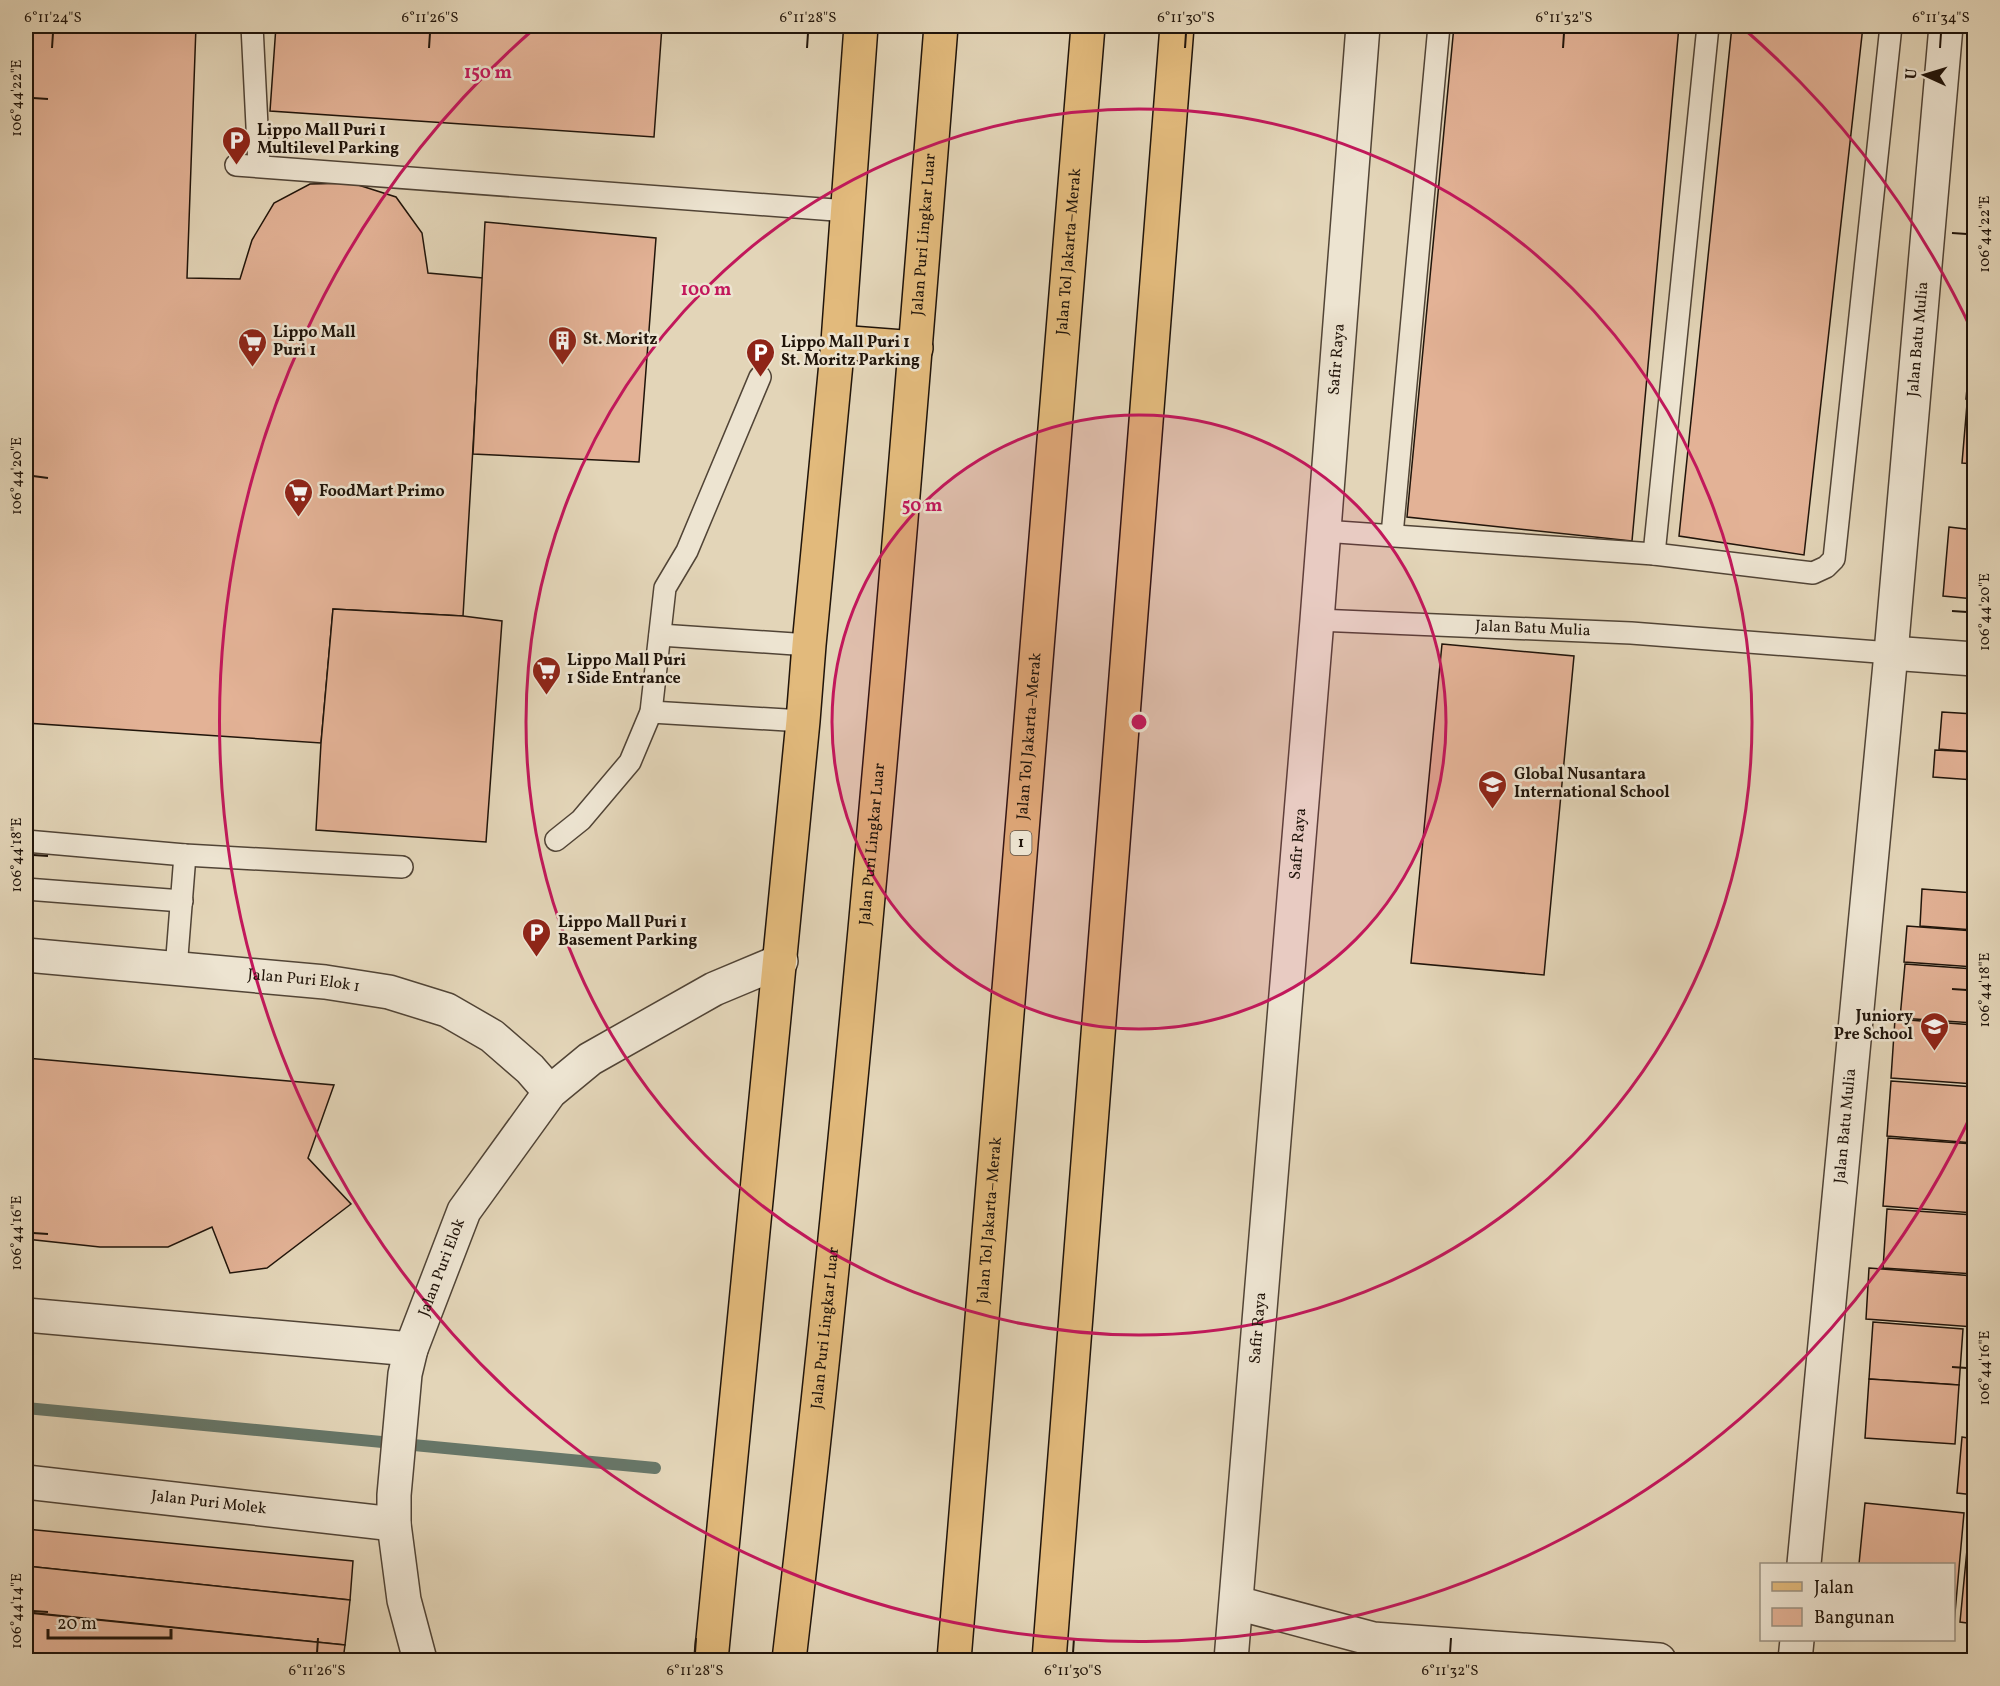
<svg xmlns="http://www.w3.org/2000/svg" width="2000" height="1686" viewBox="0 0 2000 1686" font-family="Vollkorn,serif">
	<style>
		.lines { fill: none; stroke-linecap: round; stroke-linejoin: round }
		.stream { stroke: #677769; stroke-width: 12 }
		.building { fill: #e3b296; stroke: #20140a; stroke-width: 1.5 }
		.service-casing { stroke: #514436; stroke-width: 24 }
		.minor-casing { stroke: #514436; stroke-width: 36 }
		.tertiary-casing { stroke: #514436; stroke-width: 36 }
		.primary-casing { stroke: #20140a; stroke-width: 36 }
		.motorway-casing { stroke: #20140a; stroke-width: 36 }
		.service { stroke: #ede4d1; stroke-width: 21 }
		.minor { stroke: #ede4d1; stroke-width: 33 }
		.tertiary { stroke: #ede4d1; stroke-width: 33 }
		.primary { stroke: #e2ba7c; stroke-width: 33 }
		.motorway { stroke: #e2ba7c; stroke-width: 33 }
		.ticks { fill: none; stroke: #20140a; stroke-width: 2 }
		.ring { fill: none; stroke: #c2185b; stroke-width: 3 }
		.labels { text-anchor: middle; dominant-baseline: central; stroke-width: 5; stroke-linejoin: round; paint-order: stroke }
		.shield { fill: #ede4d1; stroke: #5e5246; stroke-width: 1.5 }
		.shield-label { font-size: 15px; font-weight: bold; fill: #20140a }
		.poi-label { font-size: 16px; font-weight: bold; fill: #20140a; stroke: #ede4d1; text-anchor: start }
		.street-label { font-size: 16px; fill: #20140a; stroke: #ede4d1 }
		.centre { fill: #c2185b; stroke: #ede4d1; stroke-width: 3 }
		.ring-label { font-size: 18px; text-anchor: middle; font-weight: bold; fill: #c2185b; stroke: #ede4d1; stroke-width: 5; stroke-linejoin: round; paint-order: stroke }
		.neatline { fill: none; stroke: #20140a; stroke-width: 2 }
		.ticks-label { font-size: 15px; text-anchor: middle; fill: #20140a }
	</style>
	<rect width="100%" height="100%" fill="#e3d5b8"/>
	<filter id="stains"><feTurbulence type="fractalNoise" baseFrequency=".00333" numOctaves="4"/><feColorMatrix values="0 0 0 0 .2 0 0 0 0 .09 0 0 0 0 .02 0 0 0 .5 -.17"/></filter>
	<radialGradient id="worn" r=".72"><stop offset=".6" stop-color="#630" stop-opacity="0"/><stop offset="1" stop-color="#630" stop-opacity=".3"/></radialGradient>
	<g class="lines">
		<polyline class="stream" points="26,1408 655,1468"/>
	</g>
	<g class="building">
		<polygon points="26,26 196,26 187,278 240,279 252,240 274,203 310,184 352,183 396,197 422,233 428,273 483,278 463,616 333,609 321,743 26,723"/>
		<polygon points="276,26 662,26 654,137 270,111"/>
		<polygon points="1454,26 1679,26 1632,541 1407,517"/>
		<polygon points="1732,26 1863,26 1804,555 1679,536"/>
		<polygon points="485,222 656,238 639,462 473,454"/>
		<polygon points="1974,303 1974,346 1971,346"/>
		<polygon points="1971,346 1974,346 1974,400 1966,399"/>
		<polygon points="1967,404 1974,405 1974,464 1962,463"/>
		<polygon points="1974,480 1974,526 1970,525"/>
		<polygon points="1949,527 1974,530 1974,599 1943,596"/>
		<polygon points="333,609 463,616 502,621 486,842 316,830 321,743"/>
		<polygon points="1442,644 1574,656 1544,975 1411,963"/>
		<polygon points="1942,712 1974,714 1974,752 1939,749"/>
		<polygon points="1935,750 1974,752 1974,780 1933,777"/>
		<polygon points="1922,889 1974,893 1974,930 1920,926"/>
		<polygon points="1907,926 1974,931 1974,967 1904,962"/>
		<polygon points="1905,964 1974,969 1974,1023 1900,1018"/>
		<polygon points="1895,1019 1974,1025 1974,1084 1891,1078"/>
		<polygon points="26,1058 334,1085 308,1158 351,1204 267,1268 230,1273 212,1227 168,1247 100,1247 26,1239"/>
		<polygon points="1891,1081 1974,1087 1974,1143 1887,1136"/>
		<polygon points="1888,1138 1974,1144 1974,1213 1883,1206"/>
		<polygon points="1887,1209 1974,1215 1974,1274 1883,1268"/>
		<polygon points="1869,1268 1974,1276 1974,1327 1866,1319"/>
		<polygon points="1873,1322 1963,1329 1959,1385 1869,1379"/>
		<polygon points="1869,1379 1959,1385 1955,1444 1865,1438"/>
		<polygon points="1962,1437 1974,1439 1974,1495 1957,1493"/>
		<polygon points="1972,1498 1974,1498 1974,1624 1960,1622"/>
		<polygon points="1865,1503 1964,1513 1954,1624 1954,1564 1859,1564"/>
		<polygon points="26,1529 353,1561 350,1600 26,1566"/>
		<polygon points="26,1566 350,1600 345,1645 26,1612"/>
		<polygon points="29,1613 345,1645 343,1660 58,1660 26,1657"/>
	</g>
	<g class="lines">
		<defs>
			<g id="service">
				<polyline points="252,26 259,166"/>
				<polyline points="236,165 848,211"/>
				<polyline points="1323,531 1654,554 1813,573 1826,567 1834,559 1891,26"/>
				<polyline points="1392,535 1439,26"/>
				<polyline points="1654,554 1708,26"/>
				<path id="s1" d="M1317 620 1631 633 1891 653"/>
				<polyline points="660,635 809,645"/>
				<polyline points="651,712 803,721"/>
				<polyline points="556,840 581,820 630,762 651,712 665,588 687,551 760,377"/>
				<polyline points="26,841 185,855 402,867"/>
				<polyline points="26,889 182,901"/>
				<polyline points="176,969 185,855"/>
			</g>
			<g id="minor">
				<polyline points="1891,653 1974,659"/>
				<path id="s2" d="M26 955 325 982 389 992 447 1010 492 1036 530 1069 550 1092"/>
				<polyline points="26,1315 411,1349"/>
				<path id="s3" d="M26 1482 394 1524"/>
				<path id="s4" d="M1804 1564 1891 653 1946 26"/>
				<path id="s5" d="M420 1660 404 1600 394 1524V1495L405 1374 411 1349 464 1211 550 1092 590 1059 714 989 781 961"/>
				<polyline points="1795,1660 1797,1640"/>
			</g>
			<g id="tertiary">
				<polyline points="1237,1603 1373,1639 1659,1660"/>
				<path id="s6" d="M1231 1660 1317 620 1363 26"/>
			</g>
			<g id="primary">
				<polyline points="838,342 916,348"/>
				<polyline points="711,1660 803,721 809,645 838,342 861,26"/>
				<path id="s7" d="M789 1660C853 1117 898 571 941 26"/>
			</g>
			<g id="motorway">
				<path id="s8" d="M954 1660 1088 26"/>
				<polyline points="1049,1660 1177,26"/>
			</g>
		</defs>
		<use href="#service" class="service-casing"/>
		<use href="#minor" class="minor-casing"/>
		<use href="#tertiary" class="tertiary-casing"/>
		<use href="#primary" class="primary-casing"/>
		<use href="#motorway" class="motorway-casing"/>
		<use href="#service" class="service"/>
		<use href="#minor" class="minor"/>
		<use href="#tertiary" class="tertiary"/>
		<use href="#primary" class="primary"/>
		<use href="#motorway" class="motorway"/>
	</g>
	<path class="ticks" d="M52 48 53 33M429 48 430 33M807 48 808 33M1185 48 1186 33M1563 48 1564 33M1940 48 1941 33M33 98 48 99M1952 233 1967 234M33 476 48 478M1952 611 1967 612M33 855 48 856M1952 989 1967 990M33 1233 48 1234M1952 1367 1967 1368M33 1611 48 1612M317 1653 318 1638M695 1653 696 1638M1073 1653 1074 1638M1450 1653 1451 1638"/>
	<circle cx="1139" cy="722" r="307" fill="#c2185b" fill-opacity=".12"/>
	<g class="ring">
		<circle cx="1139" cy="722" r="307"/>
		<circle cx="1139" cy="722" r="613"/>
		<path d="M1973 1111A920 920 0 1 1 535 28M1743 28A920 920 0 0 1 1973 333"/>
	</g>
	<defs>
		<symbol id="parking-pin" viewBox="-11 -11 22 30"><path d="M0 17L-7.5 6A9.5 9.5 0 1 1 7.5 6Z" fill="#8f2418" stroke="#ede4d1"/><path d="M-3.5-5.5H1a3.5 3.5 0 0 1 0 7H-1V5.5H-3.5ZM-1-3.4V-.6H.8a1.4 1.4 0 0 0 0-2.8Z" fill="#fff"/></symbol>
		<symbol id="building-pin" viewBox="-11 -11 22 30"><path d="M0 17L-7.5 6A9.5 9.5 0 1 1 7.5 6Z" fill="#8f2418" stroke="#ede4d1"/><path d="M-4-6H4V6H1V3H-1V6H-4ZM-2.5-4.3h1.7v1.8h-1.7ZM.8-4.3h1.7v1.8H.8ZM-2.5-1h1.7V.8h-1.7ZM.8-1h1.7V.8H.8Z" fill="#fff"/></symbol>
		<symbol id="supermarket-pin" viewBox="-11 -11 22 30"><path d="M0 17L-7.5 6A9.5 9.5 0 1 1 7.5 6Z" fill="#8f2418" stroke="#ede4d1"/><path d="M-6-5.5h2.5l.6 2H6L4.5 2H-2.5L-4.4-4H-6ZM-1.5 3.2a1.3 1.3 0 1 0 .1 0ZM3 3.2a1.3 1.3 0 1 0 .1 0Z" fill="#fff"/></symbol>
		<symbol id="school-pin" viewBox="-11 -11 22 30"><path d="M0 17L-7.5 6A9.5 9.5 0 1 1 7.5 6Z" fill="#8f2418" stroke="#ede4d1"/><path d="M0-5L7-2L0 1L-7-2ZM-4 1L0 2.5L4 1V4Q0 6-4 4Z" fill="#fff"/></symbol>
	</defs>
	<g fill-rule="evenodd">
		<use href="#parking-pin" x="220" y="124" width="33" height="45"/>
		<use href="#building-pin" x="546" y="324" width="33" height="45"/>
		<use href="#supermarket-pin" x="236" y="326" width="33" height="45"/>
		<use href="#parking-pin" x="744" y="336" width="33" height="45"/>
		<use href="#supermarket-pin" x="282" y="476" width="33" height="45"/>
		<use href="#supermarket-pin" x="530" y="654" width="33" height="45"/>
		<use href="#school-pin" x="1476" y="768" width="33" height="45"/>
		<use href="#parking-pin" x="520" y="916" width="33" height="45"/>
		<use href="#school-pin" x="1918" y="1010" width="33" height="45"/>
	</g>
	<g class="labels">
		<rect class="shield" x="1010.5" y="831" width="21" height="24" rx="4.5"/>
		<g class="shield-label">
			<text x="1021" y="843">1</text>
		</g>
		<g class="poi-label">
			<text x="257" y="131">Lippo Mall Puri 1<tspan x="257" dy="18">Multilevel Parking</tspan></text>
			<text x="273" y="333">Lippo Mall<tspan x="273" dy="18">Puri 1</tspan></text>
			<text x="583" y="340">St. Moritz</text>
			<text x="781" y="343">Lippo Mall Puri 1<tspan x="781" dy="18">St. Moritz Parking</tspan></text>
			<text x="319" y="492">FoodMart Primo</text>
			<text x="567" y="661">Lippo Mall Puri<tspan x="567" dy="18">1 Side Entrance</tspan></text>
			<text x="1514" y="775">Global Nusantara<tspan x="1514" dy="18">International School</tspan></text>
			<text x="558" y="923">Lippo Mall Puri 1<tspan x="558" dy="18">Basement Parking</tspan></text>
			<text x="1913" y="1017" text-anchor="end">Juniory<tspan x="1913" dy="18">Pre School</tspan></text>
		</g>
		<g class="street-label">
			<text stroke="none"><textPath href="#s7" startOffset="1432">Jalan Puri Lingkar Luar</textPath></text>
			<text stroke="none"><textPath href="#s8" startOffset="1413">Jalan Tol Jakarta–Merak</textPath></text>
			<text stroke="none"><textPath href="#s4" startOffset="1230">Jalan Batu Mulia</textPath></text>
			<text stroke="none"><textPath href="#s6" startOffset="1305">Safir Raya</textPath></text>
			<text stroke="none"><textPath href="#s1" startOffset="216">Jalan Batu Mulia</textPath></text>
			<text stroke="none"><textPath href="#s8" startOffset="927">Jalan Tol Jakarta–Merak</textPath></text>
			<text stroke="none"><textPath href="#s6" startOffset="819">Safir Raya</textPath></text>
			<text stroke="none"><textPath href="#s7" startOffset="820">Jalan Puri Lingkar Luar</textPath></text>
			<text stroke="none"><textPath href="#s2" startOffset="279">Jalan Puri Elok 1</textPath></text>
			<text stroke="none"><textPath href="#s4" startOffset="440">Jalan Batu Mulia</textPath></text>
			<text stroke="none"><textPath href="#s8" startOffset="441">Jalan Tol Jakarta–Merak</textPath></text>
			<text stroke="none"><textPath href="#s5" startOffset="402">Jalan Puri Elok</textPath></text>
			<text stroke="none"><textPath href="#s7" startOffset="334">Jalan Puri Lingkar Luar</textPath></text>
			<text stroke="none"><textPath href="#s6" startOffset="333">Safir Raya</textPath></text>
			<text stroke="none"><textPath href="#s3" startOffset="184">Jalan Puri Molek</textPath></text>
		</g>
	</g>
	<circle cx="1139" cy="722" r="9" class="centre"/>
	<g class="ring-label">
		<text x="488" y="78">150 m</text>
		<text x="706" y="295">100 m</text>
		<text x="922" y="511">50 m</text>
	</g>
	<rect width="2000" height="1686" fill="none" stroke="#e3d5b8" stroke-width="66"/>
	<rect x="1760" y="1563" width="195" height="78" fill="#ede4d1" stroke="#9b9181" stroke-width="1.5"/>
	<rect x="1772" y="1582" width="30" height="9" fill="#e2ba7c" stroke="#9b9181" stroke-width="1.5"/>
	<text x="1814" y="1593" font-size="18" fill="#20140a">Jalan</text>
	<rect x="1772" y="1608" width="30" height="18" fill="#e3b296" stroke="#9b9181" stroke-width="1.5"/>
	<text x="1814" y="1623" font-size="18" fill="#20140a">Bangunan</text>
	<g transform="translate(1925 75) rotate(274)" stroke="#ede4d1" stroke-width="4.5" paint-order="stroke">
	<path d="M0-4.5L10 22L0 15L-10 22Z" fill="#20140a"/>
	<text y="-9" font-size="16" font-weight="bold" text-anchor="middle" fill="#20140a">U</text>
	</g>
	<path d="M48 1629v9h123v-9" fill="none" stroke="#20140a" stroke-width="3"/>
	<text x="57" y="1629" font-size="18" fill="#20140a" stroke="#ede4d1" stroke-width="4.5" paint-order="stroke">20 m</text>
	<rect x="33" y="33" width="1934" height="1620" class="neatline"/>
	<g class="ticks-label">
		<text x="53" y="22">6°11'24"S</text>
		<text x="430" y="22">6°11'26"S</text>
		<text x="808" y="22">6°11'28"S</text>
		<text x="1186" y="22">6°11'30"S</text>
		<text x="1564" y="22">6°11'32"S</text>
		<text x="1941" y="22">6°11'34"S</text>
		<text transform="translate(16 98) rotate(-90)" y="5">106°44'22"E</text>
		<text transform="translate(1984 234) rotate(-90)" y="5">106°44'22"E</text>
		<text transform="translate(16 476) rotate(-90)" y="5">106°44'20"E</text>
		<text transform="translate(1984 612) rotate(-90)" y="5">106°44'20"E</text>
		<text transform="translate(16 855) rotate(-90)" y="5">106°44'18"E</text>
		<text transform="translate(1984 990) rotate(-90)" y="5">106°44'18"E</text>
		<text transform="translate(16 1233) rotate(-90)" y="5">106°44'16"E</text>
		<text transform="translate(1984 1368) rotate(-90)" y="5">106°44'16"E</text>
		<text transform="translate(16 1611) rotate(-90)" y="5">106°44'14"E</text>
		<text x="317" y="1675">6°11'26"S</text>
		<text x="695" y="1675">6°11'28"S</text>
		<text x="1073" y="1675">6°11'30"S</text>
		<text x="1450" y="1675">6°11'32"S</text>
	</g>
	<rect width="100%" height="100%" filter="url(#stains)"/>
	<rect width="100%" height="100%" fill="url(#worn)"/>
</svg>
